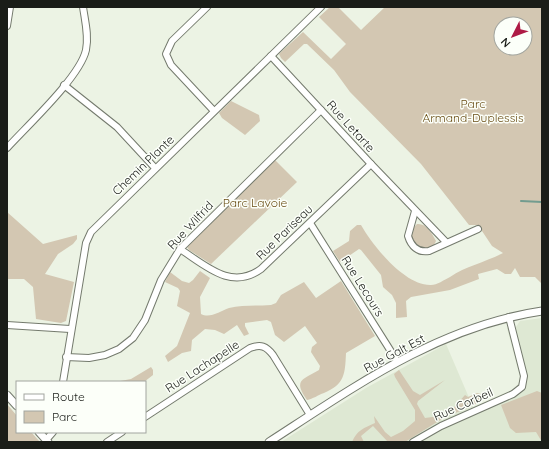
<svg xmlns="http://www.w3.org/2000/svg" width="549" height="449" viewBox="0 0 549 449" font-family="Quicksand,sans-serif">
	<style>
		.built { fill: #dee8d3 }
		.green { fill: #d3c7b2; fill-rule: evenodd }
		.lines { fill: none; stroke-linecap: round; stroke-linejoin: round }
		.stream { stroke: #729c8f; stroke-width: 2 }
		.minor-casing { stroke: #747a6d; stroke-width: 8 }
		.tertiary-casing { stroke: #747a6d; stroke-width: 9 }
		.minor { stroke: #fff; stroke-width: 6 }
		.tertiary { stroke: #fff; stroke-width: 7 }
		.labels { text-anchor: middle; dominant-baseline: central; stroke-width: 3; stroke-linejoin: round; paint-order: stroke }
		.park-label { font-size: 12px; fill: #6a4e16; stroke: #fcfff9 }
		.street-label { font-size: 12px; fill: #1a1d18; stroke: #fcfff9 }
	</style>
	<rect width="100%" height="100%" fill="#ecf3e4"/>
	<polygon class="built" points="542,318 542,421 539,421 541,442 281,442 366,388 446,344 473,407 514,389 520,381 520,377 507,328 516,327 520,321"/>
	<g class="green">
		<path d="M330 7H338L361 30 385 7H542V296L541 283 535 277H520L515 268 511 274H505L497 269 478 274 479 279 450 290 411 297 406 301 407 317 396 318V303L392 295 383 287 381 275 361 250 359 249 340 262 333 251 349 241 350 231 357 225H361C373 246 405 286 431 285 437 285 444 280 450 277 466 266 486 262 503 253L492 246 478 225H469L421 164 350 92 334 70 307 44H304L285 62 281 58 279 54 281 52 303 32 331 59 346 44 319 17ZM501 24H525V48H501Z"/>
		<polygon points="231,101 259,115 260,121 245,135 222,118 219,113"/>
		<polygon points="275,160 297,182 211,264 189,250 187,247 190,244"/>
		<polygon points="7,212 43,244 77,235 77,239 73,244 58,254 45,274 74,282 66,321 61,323 36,319 33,287 24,279 7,279"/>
		<path d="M417 224C426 223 432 233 436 241L434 245 425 249C412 247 407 233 417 224Z"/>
		<path d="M200 271 210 278 200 297 201 314C210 319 220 311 229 308 242 305 257 306 271 305L276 303 281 295 304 282 316 298 341 281 375 336 346 353C345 374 345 384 324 393 318 395 313 399 307 400 293 380 302 380 319 370L320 366 311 352 312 347 317 343 305 326 284 342 275 335 271 322 267 320 245 323V326L249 334 244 336 237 325 224 334 215 330 205 329 192 340 191 351 182 353 168 362 165 356 177 346 190 313 177 306 180 291 178 288 165 282 170 272 182 281 189 283 193 280Z"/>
		<polygon points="151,367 153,370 153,375 144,382 115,382 131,379"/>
		<path d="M399 370 413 391 420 395 445 380 418 401 417 404 425 418 440 416 442 419 405 442H388L373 426 361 436 364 442H352C357 430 364 428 375 423L374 416 385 432 391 437 403 431 415 421V410L395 377 394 374Z"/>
		<polygon points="537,391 542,393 542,442 536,432 516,433 510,428 501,405"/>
		<polygon points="477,393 481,394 484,397 478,403 451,415 448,414 465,395 468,397"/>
		<polygon points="7,404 17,416 17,432 31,432 40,442 7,442"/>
	</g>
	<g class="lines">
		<polyline class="stream" points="521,201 542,202"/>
		<defs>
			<g id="minor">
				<polyline points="207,7 172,41 166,54 171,65 214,111"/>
				<polyline points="7,26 10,7"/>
				<polyline points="271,56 371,164 446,242"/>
				<polyline points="64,85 117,127 155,168"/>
				<path d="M7 148C27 126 80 77 86 50 89 36 85 21 83 7"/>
				<path d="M415 211 408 236C411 246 418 253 429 251L478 229"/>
				<polyline points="310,223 397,361"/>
				<path d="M180 249C205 265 231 291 261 269L371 164"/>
				<polyline points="7,325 70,329"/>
				<polyline points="66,357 89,358 105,355 119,349 133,338 145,320 161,280 180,249 321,110"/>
				<polyline points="63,382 86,243 91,232 321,7"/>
				<path d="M145 417 250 348C261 344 266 346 273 355L310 415"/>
				<polyline points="46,440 53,432"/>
				<polyline points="107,442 122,432"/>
				<polyline points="413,442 441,426 513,394 522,387 524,376 509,317"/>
			</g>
			<g id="tertiary">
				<polyline points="7,395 17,406"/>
				<polyline points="39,432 48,442"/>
				<path d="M269 442C354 387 439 326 542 311"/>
			</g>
		</defs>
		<use href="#minor" class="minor-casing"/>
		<use href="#tertiary" class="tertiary-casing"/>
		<use href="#minor" class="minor"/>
		<use href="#tertiary" class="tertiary"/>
	</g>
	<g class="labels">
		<g class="park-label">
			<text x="473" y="103">Parc<tspan x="473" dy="14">Armand-Duplessis</tspan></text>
			<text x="255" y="202">Parc Lavoie</text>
		</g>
		<g class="street-label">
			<text transform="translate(351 126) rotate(48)">Rue Letarte</text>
			<text transform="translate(143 165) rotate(-44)">Chemin Plante</text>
			<text transform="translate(190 225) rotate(-47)">Rue Wilfrid</text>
			<text transform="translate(284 232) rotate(-44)">Rue Pariseau</text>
			<text transform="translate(363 286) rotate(58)">Rue Lecours</text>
			<text transform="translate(394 353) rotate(-28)">Rue Galt Est</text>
			<text transform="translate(202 366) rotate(-33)">Rue Lachapelle</text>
			<text transform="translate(463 404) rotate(-24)">Rue Corbeil</text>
		</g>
	</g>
	<rect width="549" height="449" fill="none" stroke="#1a1d18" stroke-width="16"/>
	<rect x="16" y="381" width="130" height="52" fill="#fcfff9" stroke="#a2a59f"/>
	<rect x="24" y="394" width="20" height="6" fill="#ffffff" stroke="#a2a59f"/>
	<text x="52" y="401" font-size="12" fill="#1a1d18">Route</text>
	<rect x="24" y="411" width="20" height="12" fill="#d3c7b2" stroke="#a2a59f"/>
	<text x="52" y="421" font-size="12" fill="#1a1d18">Parc</text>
	<g transform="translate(513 36) rotate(228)"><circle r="19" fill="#fcfff9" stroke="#a2a59f"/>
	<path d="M0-3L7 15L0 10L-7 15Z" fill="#ae1a45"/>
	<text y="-6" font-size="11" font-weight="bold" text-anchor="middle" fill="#1a1d18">N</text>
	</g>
</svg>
